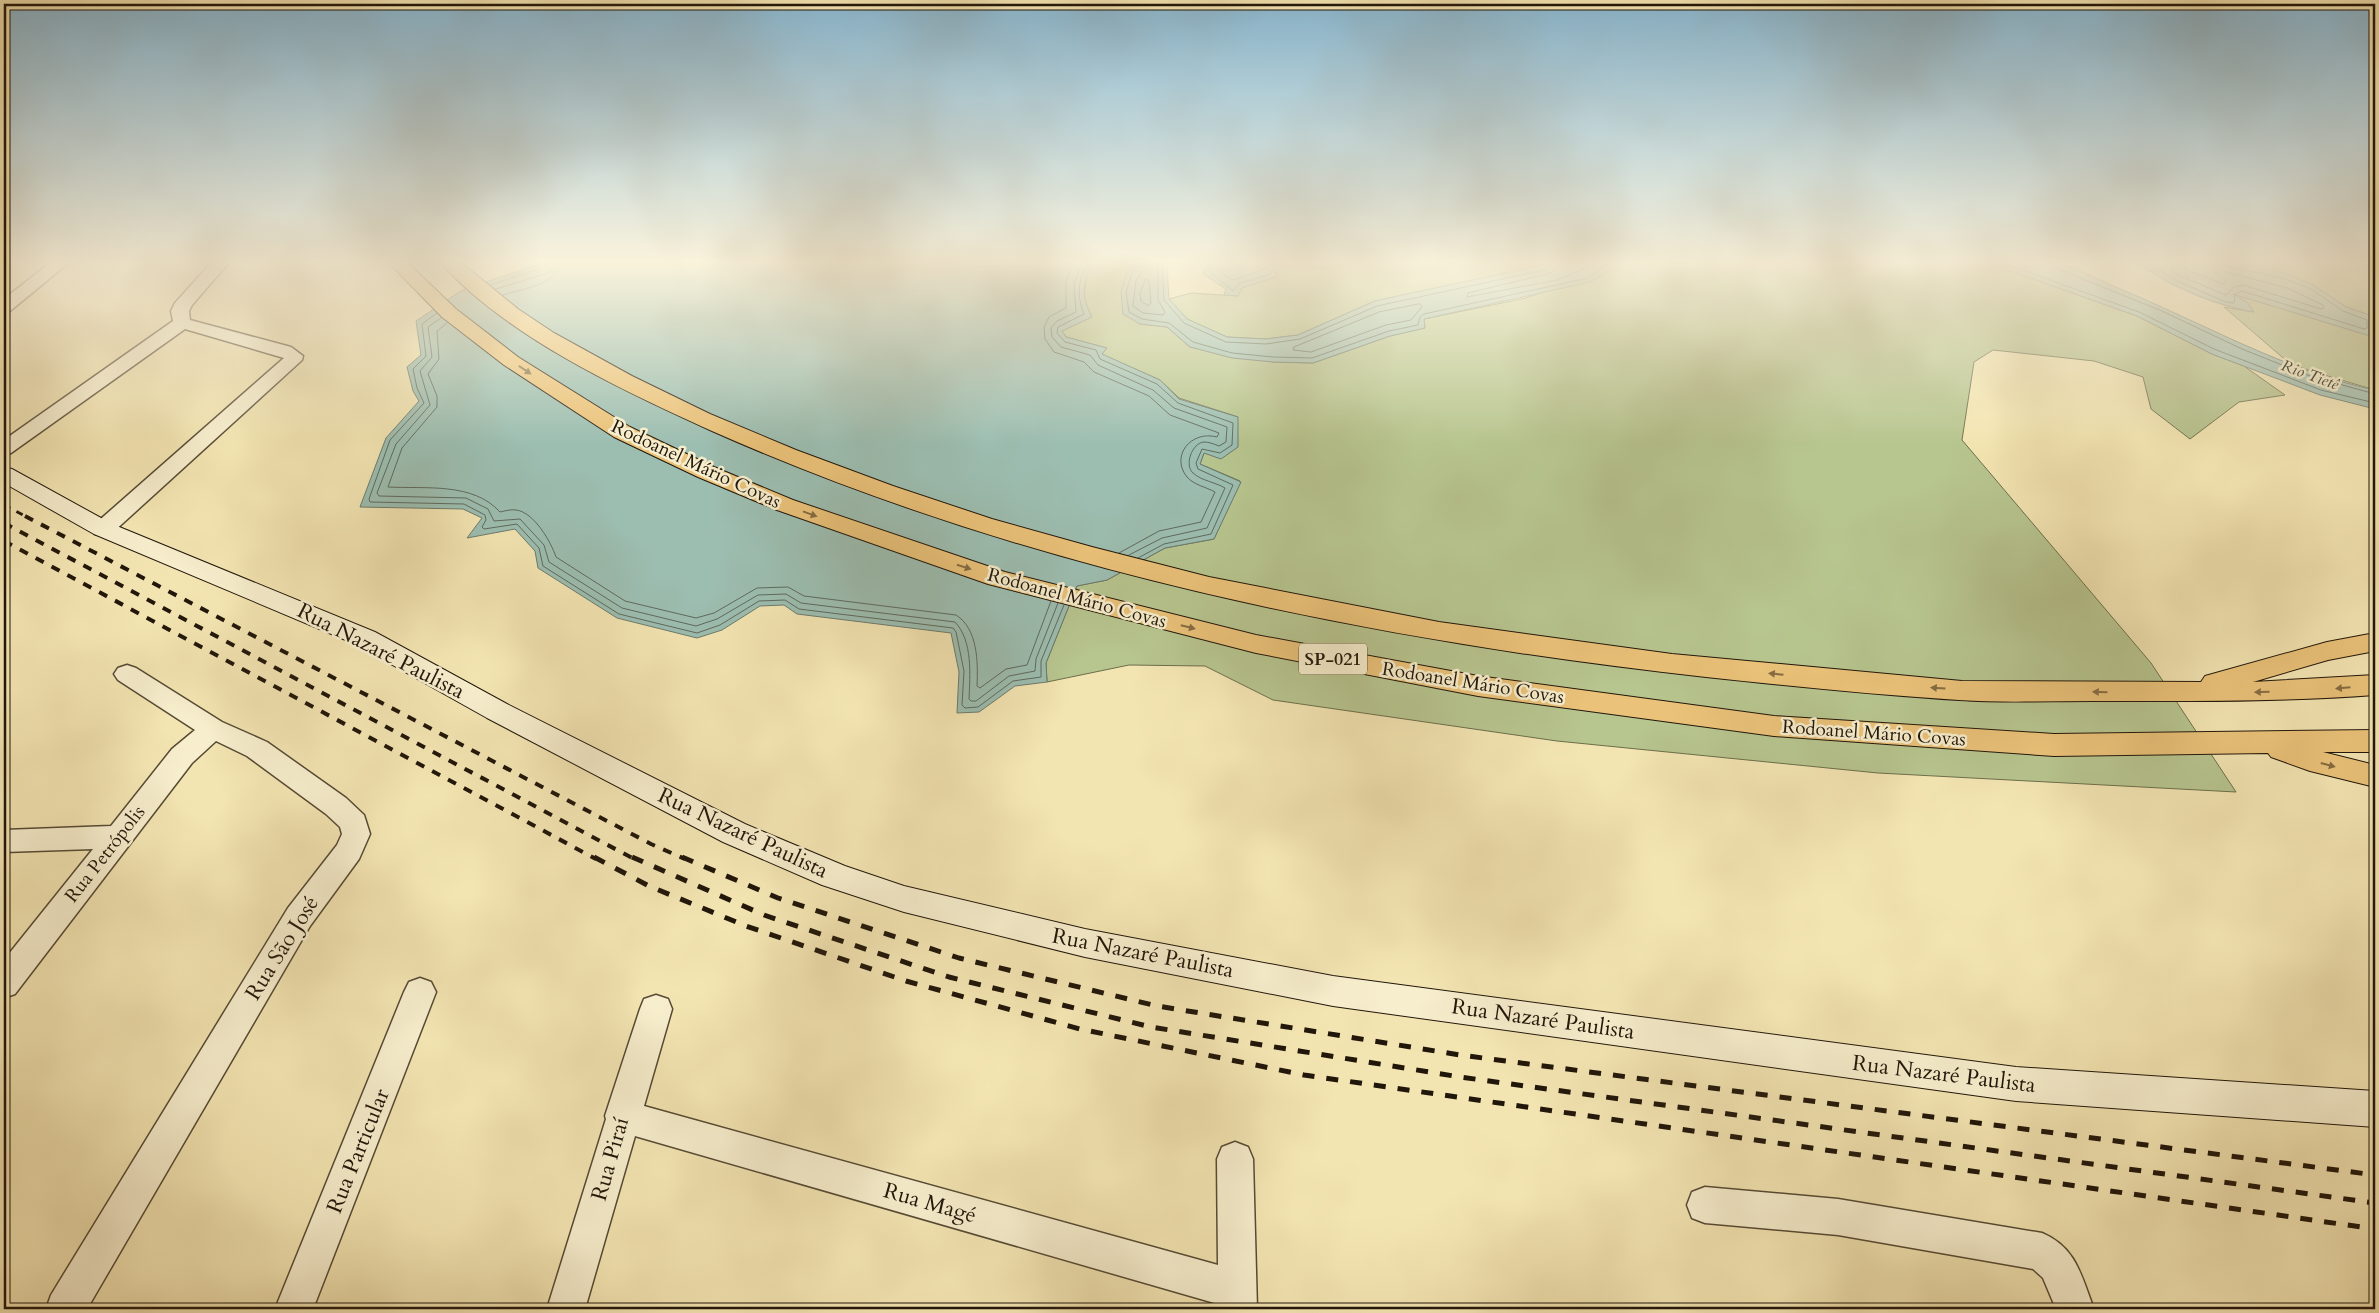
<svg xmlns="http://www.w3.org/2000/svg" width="2379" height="1313" viewBox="0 0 2379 1313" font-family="Cardo,serif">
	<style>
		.green { fill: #b7c58f; stroke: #6c6e4c }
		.water { fill: #9cbeb1; stroke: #6b7b6e }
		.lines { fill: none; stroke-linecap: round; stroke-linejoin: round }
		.shore { stroke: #5e6a5e; stroke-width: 1 }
		.minor-casing { stroke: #564a34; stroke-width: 3 }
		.secondary-casing { stroke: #21160a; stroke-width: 2 }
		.motorway-casing { stroke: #21160a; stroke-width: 2 }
		.minor { fill: #f7eecd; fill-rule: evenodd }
		.secondary { fill: #f7eecd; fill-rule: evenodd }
		.motorway { fill: #eac279; fill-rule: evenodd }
		.rail-far2 { stroke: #21160a; stroke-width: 3; stroke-dasharray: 7 7; stroke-linecap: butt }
		.rail-far1 { stroke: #21160a; stroke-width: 4; stroke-dasharray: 9 9; stroke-linecap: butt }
		.rail { stroke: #21160a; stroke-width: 5; stroke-dasharray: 12 12; stroke-linecap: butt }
		.oneway { fill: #866c42 }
		.labels { text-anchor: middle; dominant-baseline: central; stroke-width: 5; stroke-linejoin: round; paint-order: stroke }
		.far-water-label { font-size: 16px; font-style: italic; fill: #4c5144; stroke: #f7eecd }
		.shield { fill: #f7eecd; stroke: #615744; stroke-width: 1 }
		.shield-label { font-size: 18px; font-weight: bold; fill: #21160a }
		.street-label { font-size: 19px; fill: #21160a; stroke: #f7eecd }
		.near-street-label { font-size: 22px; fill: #21160a; stroke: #f7eecd }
	</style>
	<rect width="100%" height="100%" fill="#f3e5b2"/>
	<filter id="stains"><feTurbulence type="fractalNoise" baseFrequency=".004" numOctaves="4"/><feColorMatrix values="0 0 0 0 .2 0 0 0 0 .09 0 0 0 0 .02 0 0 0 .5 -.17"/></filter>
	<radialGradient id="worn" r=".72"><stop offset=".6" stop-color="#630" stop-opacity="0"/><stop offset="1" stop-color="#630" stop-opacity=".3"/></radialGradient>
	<g class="green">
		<polygon points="1096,260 1143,260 1129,265 1140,324 1167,327 1190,347 1273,362 1313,363 1390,336 1425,328 1424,319 1526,298 1615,267 1620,260 1980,260 2137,316 2212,354 2244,366 2285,395 2239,402 2190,439 2151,409 2143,377 2094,361 1993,350 1974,362 1962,440 2151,663 2236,792 1878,773 1557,741 1273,700 1205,666 1129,665 1047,682 1046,663 1077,586 1107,580 1165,548 1214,539 1240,481 1200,464 1204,453 1238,417 1179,398 1160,380 1101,354 1106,348 1066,337 1061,331 1083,299 1088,272"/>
		<path d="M1342 260H1553L1538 266 1375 301 1298 335 1266 339 1227 337 1187 319 1169 299 1191 293 1238 296 1241 288 1276 277 1279 265C1287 264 1299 261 1306 263 1323 269 1327 271 1342 260Z"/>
		<polygon points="2225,260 2375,260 2375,390 2311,371 2289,363 2224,307 2254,312 2230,293 2375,317 2346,307 2313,285"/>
	</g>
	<g class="water">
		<path d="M551 260H1096C1081 281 1081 295 1092 317L1062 331 1066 337 1107 348 1102 354 1160 380 1179 399 1238 417V447L1221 459 1204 453 1200 464 1241 482 1214 539 1165 548 1107 580 1077 586 1046 663 1047 682 1015 686 979 712 957 713 959 672 951 633 797 614 784 605 760 606 722 630 697 638 617 618 538 568 535 551 515 529 467 538 482 518 463 509 360 507 386 438 419 401 413 391 407 367 421 355 416 321 462 290Z"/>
		<polygon points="1143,260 1171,260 1167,266 1169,299 1187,319 1227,337 1266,339 1298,335 1375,301 1538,266 1553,260 1620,260 1616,267 1590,282 1424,319 1425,328 1390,336 1313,363 1273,362 1232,358 1190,347 1167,327 1140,324 1123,314 1121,292 1129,265"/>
		<polygon points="1206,260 1342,260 1332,267 1314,268 1305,263 1279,265 1276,277 1242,288 1238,296 1224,295 1226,289 1203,274 1208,261"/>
		<path d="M1980 260C2002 260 2026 258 2048 260 2063 262 2102 281 2118 288 2203 323 2285 371 2375 390V409L2320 395 2212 354 2137 316Z"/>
		<path d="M2127 260H2225L2284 273 2313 285 2346 307 2375 317 2370 336 2233 294 2247 302 2254 312C2226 307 2200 298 2174 285 2157 277 2145 266 2127 260Z"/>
	</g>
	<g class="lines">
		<g class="shore">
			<path d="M1073 260 1066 283V308L1049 317 1044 327 1045 339 1054 352 1084 362 1094 372 1149 396 1170 415 1219 433 1217 437C1191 430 1170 456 1187 477 1194 485 1206 487 1215 492L1201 522 1159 531 1119 553"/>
			<path d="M1082 260 1074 285 1076 312 1057 321 1051 328 1052 337 1061 347 1090 355 1098 365 1153 390 1174 408 1227 427 1226 442 1219 446C1214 444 1209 442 1204 442 1192 443 1184 465 1193 473 1202 481 1215 482 1225 488L1207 528 1162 538 1129 555"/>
			<path d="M1090 260C1078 277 1076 295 1084 314L1058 327 1057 333 1065 342 1096 350 1100 359 1157 384 1178 403 1233 423 1232 445 1220 453 1202 449 1196 463 1198 469 1233 485 1211 534 1164 544 1138 558"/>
			<polyline points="1142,260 1140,266 1133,270 1126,292 1129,312 1142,319 1169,323 1193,342 1232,353 1273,357 1312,358 1389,331 1418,325 1420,317 1424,314 1588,278 1614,260"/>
			<polyline points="1148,260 1147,266 1136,280 1133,306 1143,313 1163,315 1165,312 1158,300 1158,260"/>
			<polyline points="1165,260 1162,266 1164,300 1184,323 1226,342 1266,344 1300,339 1377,306 1540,271 1551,266 1553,260"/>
			<polyline points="1212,260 1210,272 1233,291 1240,283 1271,274 1275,263 1279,260"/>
			<polyline points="1219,260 1217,270 1233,280 1265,269 1269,260"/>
			<polyline points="1559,260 1557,268 1551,273 1468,293 1467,297 1557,280 1605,260"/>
			<polyline points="1995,260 2139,312 2214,349 2321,390 2375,403"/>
			<polyline points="2050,260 2053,267 2162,311 2242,349 2287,367 2310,376 2375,394"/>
			<polyline points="2144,260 2175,280 2226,302 2234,303 2235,294 2242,291 2364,329 2367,328 2367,320 2343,311 2311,289 2283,278 2229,267 2225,260"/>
			<polyline points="2156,260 2178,275 2226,295 2234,287 2243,285 2321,309 2324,308 2323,305 2287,288 2226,272 2221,268 2219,260"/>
			<polyline points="2169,260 2182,268 2225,285 2226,281 2215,273 2211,260"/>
			<polygon points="1146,279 1149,281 1151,303 1148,306 1141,301 1140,294"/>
			<polyline points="490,285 545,267 548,260"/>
			<polyline points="496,289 548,273 553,268 555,260"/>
			<path d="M503 295C525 288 556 286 562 260"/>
			<polygon points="1420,304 1422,307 1411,320 1386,325 1311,352 1293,350 1294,347 1379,312"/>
			<polyline points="437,313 422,324 426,356 413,369 417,388 424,403 390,440 369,499 370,502 464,504 485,515 486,520 482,527 484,529 517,524 539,548 543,566 619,614 697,633 720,625 759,601 785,600 799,609 953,628 956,632 964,671 962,705 965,708 978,707 1013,681 1041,677 1041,661 1064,605"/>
			<path d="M441 318 428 327 432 357 420 371 430 405 396 444 377 493 379 496 466 498 488 509 494 521 520 519 544 545 549 562 622 608 696 626 717 619 758 595 786 594 801 603 955 622C973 641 970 675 969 699L971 701H976L1009 676 1035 671 1036 659 1058 603"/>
			<path d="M447 323 437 331 439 359 428 374 437 396V407L402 448 388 487C425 489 473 482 500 512 505 511 511 509 516 510 534 512 551 542 556 557L625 601 696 618 714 613 757 588 788 587 804 596 956 615C978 629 978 662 977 686L980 688 1006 669 1027 665 1051 601"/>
		</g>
		<defs>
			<g id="minor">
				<polygon points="54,260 72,260 10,311 4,312 4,299"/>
				<polygon points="214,260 231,260 192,305 189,311 190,320 291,347 303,356 302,360 111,534 103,536 95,534 92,529 95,524 284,358 185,329 11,453 4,455 4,440 173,321 171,311 175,303"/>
				<polygon points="127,665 136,668 222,722 267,742 346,798 364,815 370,834 359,859 310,926 87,1309 46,1309 51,1295 288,908 337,845 342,834 340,827 326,814 247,756 216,741 192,763 15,994 4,998 4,960 93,849 4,852 4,830 111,826 172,749 195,730 118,680 114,674 118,668"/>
				<polygon points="420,978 431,982 436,992 313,1309 275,1309 404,992 409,982"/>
				<polygon points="656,995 668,999 672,1009 644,1106 1218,1265 1217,1159 1222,1147 1235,1142 1248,1147 1253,1159 1257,1309 1219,1309 1218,1304 635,1136 585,1309 547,1309 606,1119 605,1116 640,1009 644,999"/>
				<path d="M1705 1187 1838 1199 2042 1233C2077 1248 2081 1276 2094 1309H2056L2043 1278 2033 1269 1838 1235 1705 1223 1692 1218 1687 1205 1692 1192Z"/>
			</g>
			<polygon id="secondary" points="4,467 12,469 112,524 375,632 507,704 745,824 845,866 904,886 1085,929 1333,976 2016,1067 2375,1091 2375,1127 2016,1101 1333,1006 1085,957 904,912 822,885 723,842 487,718 355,644 94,534 4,483"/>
			<g id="motorway">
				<polygon points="386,260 405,260 456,309 518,357 630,427 714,467 793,500 1005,572 1256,635 1478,676 1774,716 2054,734 2375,730 2375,752 2323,752 2375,765 2375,787 2310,771 2271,757 2268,753 2054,756 1774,736 1478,696 1256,653 988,584 777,510 698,477 614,437 504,365 442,317"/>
				<path d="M438 260H458L518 309 554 333 632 376 710 414 796 450 893 486 992 519 1092 547 1209 577 1439 622 1672 654 1962 681 2201 682 2205 676 2327 642 2375 633V651L2328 660 2253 682 2375 675V695C2280 702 2186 701 2091 701 2047 701 2003 703 1959 700 1874 695 1790 686 1706 677 1369 640 1023 569 712 431 621 390 504 335 438 260Z"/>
			</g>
		</defs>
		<use href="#minor" class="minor-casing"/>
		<use href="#secondary" class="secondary-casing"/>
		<use href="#motorway" class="motorway-casing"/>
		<use href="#minor" class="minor"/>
		<use href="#secondary" class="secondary"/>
		<use href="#motorway" class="motorway"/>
		<polyline class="rail-far2" points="4,505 27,517"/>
		<g class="rail-far1">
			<polyline points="25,516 651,844 685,859"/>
			<polyline points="4,523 634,859"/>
			<polyline points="4,541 596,859"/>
		</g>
		<g class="rail">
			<polyline points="594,857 649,886 746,926 906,981 1080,1029 1304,1075 2375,1229"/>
			<polyline points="632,857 764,915 949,977 1151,1027 1460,1077 2375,1203"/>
			<polyline points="682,857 778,898 959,958 1157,1006 1460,1055 2375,1175"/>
		</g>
	</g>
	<defs><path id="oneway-solid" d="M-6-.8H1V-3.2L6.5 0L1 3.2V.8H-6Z" transform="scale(1.25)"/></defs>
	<g class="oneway">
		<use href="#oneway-solid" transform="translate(525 370) rotate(34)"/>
		<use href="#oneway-solid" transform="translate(810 514) rotate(20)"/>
		<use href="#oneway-solid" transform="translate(964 567) rotate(18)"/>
		<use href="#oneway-solid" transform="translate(1188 627) rotate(14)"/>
		<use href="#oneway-solid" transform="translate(1776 674) rotate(-174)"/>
		<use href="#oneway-solid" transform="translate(1938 688) rotate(-176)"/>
		<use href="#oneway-solid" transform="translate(2343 688) rotate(175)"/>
		<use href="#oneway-solid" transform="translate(2100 692) rotate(-178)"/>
		<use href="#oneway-solid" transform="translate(2262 692) rotate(179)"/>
		<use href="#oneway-solid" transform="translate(2328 765) rotate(15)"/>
	</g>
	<linearGradient id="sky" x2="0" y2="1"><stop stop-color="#89b8d2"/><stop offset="0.59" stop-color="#faf3dc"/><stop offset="1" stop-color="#faf3dc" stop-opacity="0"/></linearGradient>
	<rect width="2379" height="444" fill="url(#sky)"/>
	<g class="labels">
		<g class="far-water-label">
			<text transform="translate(2310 375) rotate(20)">Rio Tietê</text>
		</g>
		<rect class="shield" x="1299" y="643.5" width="68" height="31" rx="4"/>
		<g class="shield-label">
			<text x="1333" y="659">SP-021</text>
		</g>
		<g class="street-label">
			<text transform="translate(696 464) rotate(25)">Rodoanel Mário Covas</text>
			<text transform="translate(1077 598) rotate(15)">Rodoanel Mário Covas</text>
			<text transform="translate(1473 683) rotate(9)">Rodoanel Mário Covas</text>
			<text transform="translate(1874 733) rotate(4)">Rodoanel Mário Covas</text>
			<text transform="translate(105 854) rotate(-52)">Rua Petrópolis</text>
		</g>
		<g class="near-street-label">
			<text transform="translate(381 651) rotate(27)">Rua Nazaré Paulista</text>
			<text transform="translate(743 833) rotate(25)">Rua Nazaré Paulista</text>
			<text transform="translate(282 948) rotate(-58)">Rua São José</text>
			<text transform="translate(1143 953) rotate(11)">Rua Nazaré Paulista</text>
			<text transform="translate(1543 1019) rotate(8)">Rua Nazaré Paulista</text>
			<text transform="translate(1944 1074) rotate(7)">Rua Nazaré Paulista</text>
			<text transform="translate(358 1151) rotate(-68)">Rua Particular</text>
			<text transform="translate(610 1159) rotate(-74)">Rua Piraí</text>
			<text transform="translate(930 1203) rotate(16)">Rua Magé</text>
		</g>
	</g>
	<rect width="2379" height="1313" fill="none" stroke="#f3e5b2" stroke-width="20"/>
	<rect x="5" y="5" width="2369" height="1303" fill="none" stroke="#21160a" stroke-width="2.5"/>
	<rect x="10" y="10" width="2359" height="1293" fill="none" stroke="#21160a"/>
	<rect width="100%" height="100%" filter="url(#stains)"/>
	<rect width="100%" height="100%" fill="url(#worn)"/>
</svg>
